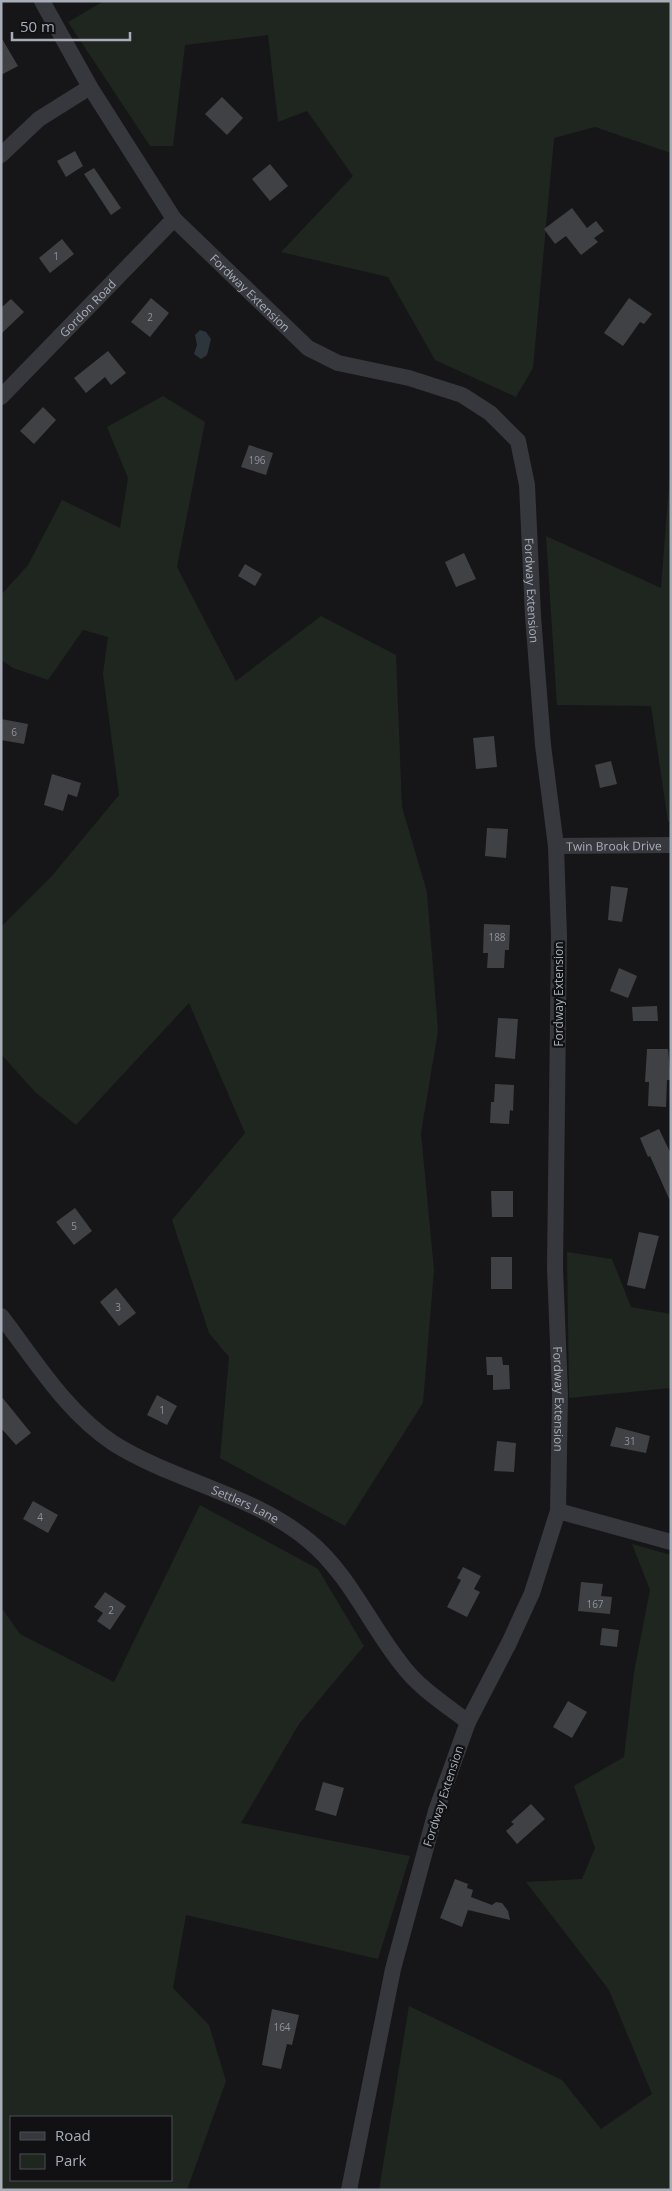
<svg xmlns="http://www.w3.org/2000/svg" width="672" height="2191" viewBox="0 0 672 2191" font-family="'Open Sans',sans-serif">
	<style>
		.green { fill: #1e261f; fill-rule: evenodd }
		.water { fill: #2c353c }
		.building { fill: #404145 }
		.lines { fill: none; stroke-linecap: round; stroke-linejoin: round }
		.minor { stroke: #37383d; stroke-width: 16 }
		.labels { text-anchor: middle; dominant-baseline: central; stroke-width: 4.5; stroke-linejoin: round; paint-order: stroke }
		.number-label { font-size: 10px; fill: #8e929b }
		.street-label { font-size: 12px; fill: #a8adb8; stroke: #111113 }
	</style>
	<rect width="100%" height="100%" fill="#161618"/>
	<g class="green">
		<polygon points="104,1 671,1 671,153 595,127 554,138 533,368 516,397 435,360 388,277 281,252 353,176 307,111 278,122 268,35 185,45 173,146 150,146 68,22"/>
		<polygon points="163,396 205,422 177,567 236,681 321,616 396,655 402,807 427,892 438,1031 421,1133 434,1270 423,1403 345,1526 220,1458 229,1357 209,1333 172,1220 245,1133 189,1003 76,1125 35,1092 1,1054 1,927 51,877 119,795 103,674 108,637 83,630 48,680 13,668 1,660 1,595 28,565 62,500 120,528 128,478 107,427"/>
		<polygon points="671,459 671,821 668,822 651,706 557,705 546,536 661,588"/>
		<polygon points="567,1252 612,1259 631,1307 671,1314 671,1388 569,1398"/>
		<path d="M200 1505 318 1569 364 1646 299 1724 241 1823 410 1856 378 1959 186 1915 173 1988 209 2025 226 2081 187 2190H1V1607L20 1634 114 1682ZM171 2117V2180H11V2117Z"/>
		<polygon points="632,1544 671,1555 671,2190 379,2190 409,2006 562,2080 601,2129 652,2094 609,1990 526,1882 582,1879 595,1848 574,1786 624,1757 634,1672 650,1590"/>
	</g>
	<polygon class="water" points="200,330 206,332 211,339 207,355 201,359 194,354 197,345 195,335"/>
	<g class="building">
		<polygon points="1,37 18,66 1,75"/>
		<polygon points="222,97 243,118 227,135 205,114"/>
		<polygon points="75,151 83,166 66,177 57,161"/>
		<polygon points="270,164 288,186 270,201 252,179"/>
		<polygon points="94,168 121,208 111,215 84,174"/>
		<polygon points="572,208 587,228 596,221 604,231 594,238 598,242 581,255 566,236 555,244 544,229"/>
		<polygon points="62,239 74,254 50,273 39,258"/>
		<polygon points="151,298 169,313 150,337 131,322"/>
		<polygon points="629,298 652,314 644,324 640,322 623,346 604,333"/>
		<polygon points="11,299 24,312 1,334 1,308"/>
		<polygon points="108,351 126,373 111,385 105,377 86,393 74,378"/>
		<polygon points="43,407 56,420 34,444 20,431"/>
		<polygon points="249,445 273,453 266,475 241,467"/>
		<polygon points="464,553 476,579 456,587 445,562"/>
		<polygon points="245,564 262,574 255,586 238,576"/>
		<polygon points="1,719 28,724 24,744 1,740"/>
		<polygon points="494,736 497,767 476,769 473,738"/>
		<polygon points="611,761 617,784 600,788 595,765"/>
		<polygon points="52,774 81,783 77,797 68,794 63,811 44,805"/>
		<polygon points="487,828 508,829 506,858 485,856"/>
		<polygon points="611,886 628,888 622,922 608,920"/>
		<polygon points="484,924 510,925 509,950 505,950 504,968 487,968 488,953 483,953"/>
		<polygon points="619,968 637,976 628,998 610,991"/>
		<polygon points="657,1006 658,1021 633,1021 632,1007"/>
		<polygon points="498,1018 518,1019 515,1059 495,1057"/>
		<polygon points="647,1049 668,1049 671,1080 667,1080 666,1107 648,1106 649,1082 645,1082"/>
		<polygon points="495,1084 514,1085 513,1111 510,1110 509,1124 490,1123 491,1102 494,1102"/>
		<polygon points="659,1129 671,1154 671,1203 650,1156 648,1157 640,1138"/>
		<polygon points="491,1191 513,1191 513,1217 492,1217"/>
		<polygon points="75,1208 92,1231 74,1245 56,1222"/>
		<polygon points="639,1232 659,1236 645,1289 627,1285"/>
		<rect x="491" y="1257" width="21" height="32"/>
		<polygon points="116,1288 136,1313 119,1326 100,1302"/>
		<polygon points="486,1357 502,1357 503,1365 509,1365 510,1389 493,1390 493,1375 487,1375"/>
		<polygon points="157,1395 177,1406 167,1425 147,1415"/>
		<polygon points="1,1396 31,1433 16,1445 1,1428"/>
		<polygon points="616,1427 650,1436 646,1453 610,1446"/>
		<polygon points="497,1441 516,1443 514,1472 494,1471"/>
		<polygon points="33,1501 58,1515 48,1533 23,1519"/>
		<polygon points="463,1567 481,1576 474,1589 480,1592 467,1617 447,1607 461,1580 457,1578"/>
		<polygon points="581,1582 603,1584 601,1596 612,1597 610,1614 578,1611"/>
		<polygon points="105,1592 126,1606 110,1630 97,1621 103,1613 94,1607"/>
		<polygon points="602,1628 619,1630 617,1647 600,1645"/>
		<polygon points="568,1701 587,1712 572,1738 553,1727"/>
		<polygon points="323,1782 344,1788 336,1816 315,1810"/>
		<polygon points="531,1804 545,1819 517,1844 506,1831 514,1824 511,1822"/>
		<polygon points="455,1879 468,1884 467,1888 473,1890 471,1897 492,1905 496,1902 502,1903 508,1911 510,1920 468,1910 462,1927 440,1918"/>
		<polygon points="272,2009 299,2015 292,2045 287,2044 281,2069 262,2065"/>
	</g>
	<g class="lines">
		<g class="minor">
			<path id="s1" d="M42 1 90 87 174 219 308 348 338 363 409 378 462 395 490 413 518 441 527 485 533 616 543 745 556 846 559 937 555 1268 560 1394 558 1511 532 1593 509 1643 468 1722 436 1811 393 1969 349 2190"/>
			<polyline points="1,155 39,119 90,87"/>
			<path id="s2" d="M1 397 174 219"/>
			<path id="s3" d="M556 846 671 845"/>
			<path id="s4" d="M1 1316C35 1360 66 1412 113 1443 175 1482 253 1494 309 1541 349 1574 370 1625 402 1665 419 1688 446 1705 468 1722"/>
			<polyline points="558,1511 671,1542"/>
		</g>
	</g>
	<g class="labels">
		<g class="number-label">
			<text x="56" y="256">1</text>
			<text x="150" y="317">2</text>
			<text x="257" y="460">196</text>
			<text x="14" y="732">6</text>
			<text x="497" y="937">188</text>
			<text x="74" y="1226">5</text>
			<text x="118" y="1307">3</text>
			<text x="162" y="1410">1</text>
			<text x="630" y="1441">31</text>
			<text x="40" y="1517">4</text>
			<text x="595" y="1604">167</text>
			<text x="111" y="1610">2</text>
			<text x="282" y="2027">164</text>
		</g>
		<g class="street-label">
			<text stroke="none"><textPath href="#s1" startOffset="361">Fordway Extension</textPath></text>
			<text stroke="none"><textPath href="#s2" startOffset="124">Gordon Road</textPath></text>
			<text stroke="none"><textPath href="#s1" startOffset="826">Fordway Extension</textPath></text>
			<text stroke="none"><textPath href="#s3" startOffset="58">Twin Brook Drive</textPath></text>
			<text transform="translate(558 994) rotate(-90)">Fordway Extension</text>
			<text stroke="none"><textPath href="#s1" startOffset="1636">Fordway Extension</textPath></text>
			<text stroke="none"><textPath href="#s4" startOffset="316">Settlers Lane</textPath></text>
			<text transform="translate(443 1796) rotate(-72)">Fordway Extension</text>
		</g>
	</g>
	<rect width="672" height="2191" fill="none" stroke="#a8adb8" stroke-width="5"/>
	<rect x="10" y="2116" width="162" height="65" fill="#111113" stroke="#4d4f55"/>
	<rect x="20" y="2132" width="25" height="8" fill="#37383d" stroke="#4d4f55"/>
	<text x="55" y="2141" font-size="15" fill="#a8adb8">Road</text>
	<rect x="20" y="2154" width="25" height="15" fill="#1e261f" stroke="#4d4f55"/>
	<text x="55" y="2166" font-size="15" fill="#a8adb8">Park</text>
	<path d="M12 32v8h118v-8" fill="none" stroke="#a8adb8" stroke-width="2.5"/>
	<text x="20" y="32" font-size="15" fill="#a8adb8" stroke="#111113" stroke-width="4" paint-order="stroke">50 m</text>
</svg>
